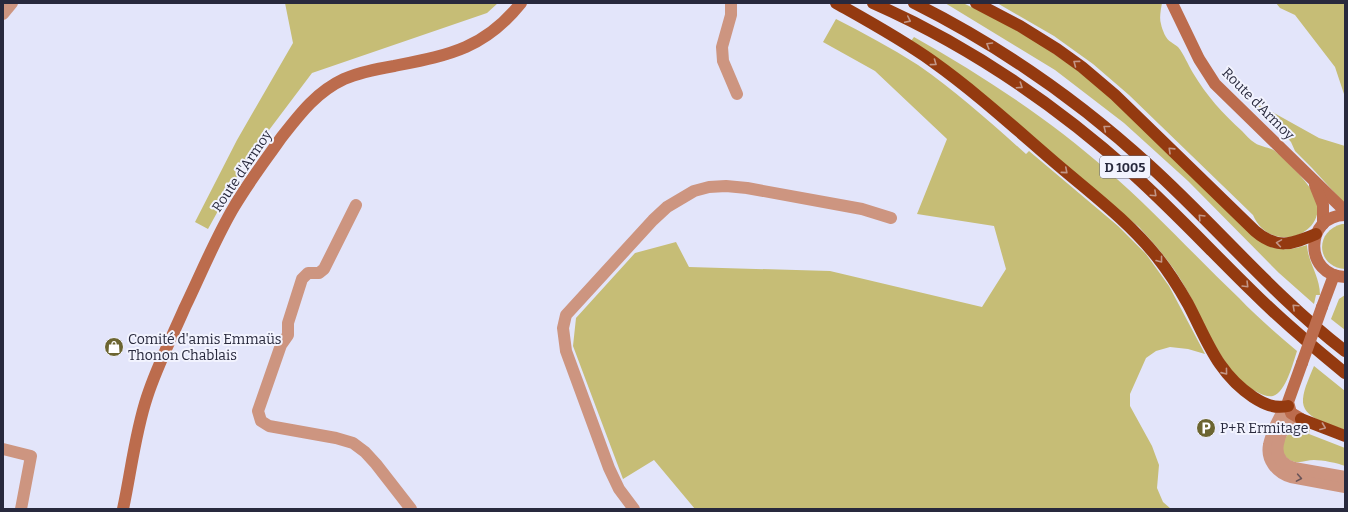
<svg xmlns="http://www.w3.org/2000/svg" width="1348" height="512" viewBox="0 0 1348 512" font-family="Bitter,serif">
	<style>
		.green { fill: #c6bd76 }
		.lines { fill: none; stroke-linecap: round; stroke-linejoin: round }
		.street { stroke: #cd9580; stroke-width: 12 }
		.secondary { stroke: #bc6c4d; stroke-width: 12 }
		.highway { stroke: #943a10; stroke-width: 12 }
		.secondary-bridge { stroke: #bc6c4d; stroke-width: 12 }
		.oneway { stroke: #c39687 }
		.oneway2 { stroke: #6a5458 }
		.labels { text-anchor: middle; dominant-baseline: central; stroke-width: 4; stroke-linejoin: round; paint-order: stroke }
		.shield { fill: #f2f3fe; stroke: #656677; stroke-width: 1 }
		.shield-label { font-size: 13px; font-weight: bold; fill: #28293d }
		.street-label { font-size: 14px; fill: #28293d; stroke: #f2f3fe }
		.poi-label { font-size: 14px; fill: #28293d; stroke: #f2f3fe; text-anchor: start }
	</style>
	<rect width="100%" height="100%" fill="#e3e5fa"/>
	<g class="green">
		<polygon points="285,3 498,3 487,13 312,73 245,162 208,229 195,222 237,140 293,43"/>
		<path d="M945 3H963L1000 21 1035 41 1069 64 1101 89 1271 247C1286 251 1293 249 1307 245 1308 263 1320 276 1320 295H1316L1314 304 1279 273 1188 181 1124 123 1055 70Z"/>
		<path d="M997 3H1162C1161 9 1159 18 1161 24 1162 29 1166 40 1171 42 1173 44 1176 45 1178 47 1184 54 1188 65 1193 73 1206 95 1223 114 1242 131 1246 135 1250 140 1255 143 1261 147 1269 147 1275 151 1285 159 1306 180 1312 191 1337 231 1272 259 1253 215L1129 95 1093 64 1054 36Z"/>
		<polygon points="1276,3 1345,3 1345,97 1335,67 1295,15 1280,8"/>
		<path d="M836 19C864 33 891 48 918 65 956 91 991 123 1026 154L1029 151 1118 226 1146 254 1169 286 1205 354 1188 349 1170 347 1156 351 1146 358 1130 394V406L1152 446 1159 465 1157 488 1163 502 1171 509H695L654 460 623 479 573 346 576 318 635 253 676 242 689 267 830 271 982 307 1006 269 994 226 917 214 947 139 875 71 823 42Z"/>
		<path d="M914 37C983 76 1049 119 1108 171 1154 211 1195 256 1239 298 1257 317 1277 334 1297 351 1293 363 1286 392 1273 396 1268 397 1263 395 1259 393 1222 376 1205 321 1185 287 1173 265 1156 246 1139 227L911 41Z"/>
		<polygon points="1254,102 1319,138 1345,146 1345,204 1312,168 1295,151 1291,142"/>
		<path d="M1342 224H1345V269C1316 267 1314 231 1342 224Z"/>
		<polygon points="1345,295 1345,330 1331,319 1339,299"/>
		<path d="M1314 366 1345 391V430C1331 424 1301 419 1303 399 1304 388 1310 376 1314 366Z"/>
		<path d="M1304 424 1308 425 1310 431 1309 434 1345 448V466C1338 463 1322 460 1314 460 1305 460 1296 466 1287 458 1275 447 1289 427 1303 426Z"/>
	</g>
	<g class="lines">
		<g class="street">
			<polyline points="731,3 731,15 722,47 723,61 737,94"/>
			<polyline points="3,14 12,3"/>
			<polyline points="356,205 324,269 319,273 308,273 302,279 288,323 288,335 281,345 258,411 261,421 269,426 336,438 353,443 365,452 376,464 411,509"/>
			<path d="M1288 406C1281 412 1279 419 1275 427 1273 433 1270 439 1269 445 1266 460 1277 473 1291 477L1345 487"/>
			<path d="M1294 415C1280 430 1265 460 1294 468L1345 477"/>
			<polyline points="3,449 31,456 21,509"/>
			<polyline points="634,509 619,489 609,468 566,351 563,328 566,315 653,220 667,207 694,191 709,187 726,186 747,188 862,209 891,218"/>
		</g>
		<g class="secondary">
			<polyline points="1172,3 1199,59 1215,84 1345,211"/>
			<polyline points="1315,185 1323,205 1323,224"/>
			<path d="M1345 215C1304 216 1304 276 1345 277"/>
			<polyline points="1322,307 1334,275"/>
			<polyline points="1301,419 1291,413 1288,402 1302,363"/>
			<path d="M123 509C131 472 135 433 147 397 157 366 172 337 185 307 201 274 215 239 234 207 248 183 265 161 281 138 299 115 316 92 344 79 360 72 377 69 394 66 449 55 484 49 521 3"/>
		</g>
		<g class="highway">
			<path d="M836 3C868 21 901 39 932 61 977 93 1017 130 1059 166 1093 195 1129 222 1157 257 1169 272 1179 288 1188 304 1207 340 1217 373 1253 397 1264 404 1274 409 1288 406"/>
			<path d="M873 3C968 45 1056 105 1133 174 1174 211 1212 252 1252 291 1281 320 1313 347 1345 373"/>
			<path d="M914 3C1000 46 1079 101 1150 166 1216 226 1274 296 1345 351"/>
			<path d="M976 3 1020 26 1057 49 1082 67 1115 95 1255 231C1277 250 1292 244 1316 234"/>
			<polyline points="1301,419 1345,436"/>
		</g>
		<polyline class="secondary-bridge" points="1302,363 1322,307"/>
	</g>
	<defs><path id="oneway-chevron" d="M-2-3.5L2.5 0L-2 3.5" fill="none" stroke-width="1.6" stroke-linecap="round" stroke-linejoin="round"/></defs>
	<g class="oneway">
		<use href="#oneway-chevron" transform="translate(908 20) rotate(26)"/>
		<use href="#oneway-chevron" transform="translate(989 45) rotate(-149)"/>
		<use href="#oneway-chevron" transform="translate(934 63) rotate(36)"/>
		<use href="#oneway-chevron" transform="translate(1076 63) rotate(-143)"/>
		<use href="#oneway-chevron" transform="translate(1020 86) rotate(34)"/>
		<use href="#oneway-chevron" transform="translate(1106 128) rotate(-141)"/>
		<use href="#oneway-chevron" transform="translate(1171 150) rotate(-136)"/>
		<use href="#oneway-chevron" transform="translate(1065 171) rotate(41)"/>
		<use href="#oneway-chevron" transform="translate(1154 194) rotate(43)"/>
		<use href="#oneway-chevron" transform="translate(1201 217) rotate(-134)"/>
		<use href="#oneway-chevron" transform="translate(1279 243) rotate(-171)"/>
		<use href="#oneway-chevron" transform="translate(1160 260) rotate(52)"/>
		<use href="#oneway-chevron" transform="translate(1246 285) rotate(45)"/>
		<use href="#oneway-chevron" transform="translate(1295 307) rotate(-137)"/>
		<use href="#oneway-chevron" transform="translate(1225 372) rotate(51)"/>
		<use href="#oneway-chevron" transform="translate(1323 427) rotate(21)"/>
	</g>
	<use class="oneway2" href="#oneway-chevron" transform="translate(1299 478) rotate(10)"/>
	<defs>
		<symbol id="shop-disc" viewBox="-11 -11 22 22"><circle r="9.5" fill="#6c6531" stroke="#f2f3fe"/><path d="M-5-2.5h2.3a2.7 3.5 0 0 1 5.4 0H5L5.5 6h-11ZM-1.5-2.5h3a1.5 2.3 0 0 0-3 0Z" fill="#fff"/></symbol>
		<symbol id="parking-disc" viewBox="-11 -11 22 22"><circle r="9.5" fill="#6c6531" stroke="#f2f3fe"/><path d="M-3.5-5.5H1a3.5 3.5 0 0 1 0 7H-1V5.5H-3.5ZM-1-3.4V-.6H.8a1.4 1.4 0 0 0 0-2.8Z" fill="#fff"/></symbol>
	</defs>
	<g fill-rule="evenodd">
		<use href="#shop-disc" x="103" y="336" width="22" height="22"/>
		<use href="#parking-disc" x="1195" y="417" width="22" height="22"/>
	</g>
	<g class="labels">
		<rect class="shield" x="1100" y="156" width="50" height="22" rx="3"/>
		<g class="shield-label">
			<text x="1125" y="167">D 1005</text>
		</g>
		<g class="street-label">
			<text transform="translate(1258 104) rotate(45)">Route d'Armoy</text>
			<text transform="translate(242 171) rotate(-56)">Route d'Armoy</text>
		</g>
		<g class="poi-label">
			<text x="128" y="339">Comité d'amis Emmaüs<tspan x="128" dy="16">Thonon Chablais</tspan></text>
			<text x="1220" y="428">P+R Ermitage</text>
		</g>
	</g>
	<rect width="1348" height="512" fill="none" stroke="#28293d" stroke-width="8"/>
</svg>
